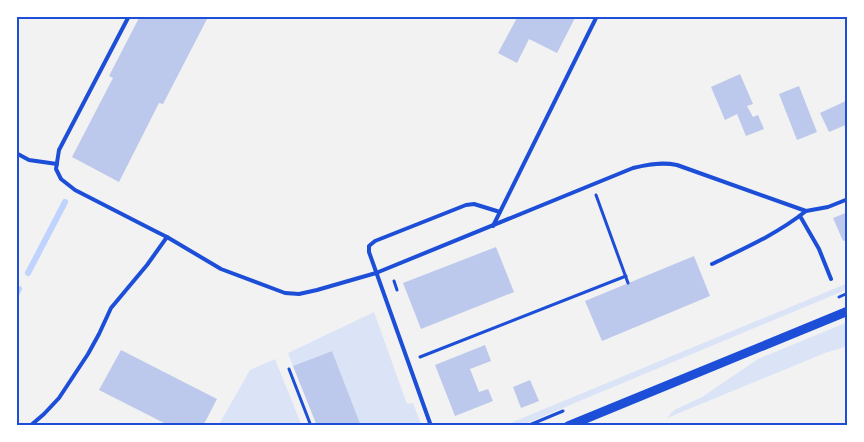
<svg xmlns="http://www.w3.org/2000/svg" width="864" height="442" viewBox="0 0 864 442" font-family="'Nunito Sans',sans-serif">
	<style>
		.green { fill: #dbe4f7 }
		.lines { fill: none; stroke-linecap: round; stroke-linejoin: round }
		.stream { stroke: #bfd3fe; stroke-width: 6 }
		.building { fill: #bdc9ec }
		.path { stroke: #1d4ed8; stroke-width: 3 }
		.service { stroke: #1d4ed8; stroke-width: 4 }
		.tertiary { stroke: #1d4ed8; stroke-width: 9 }
		.neatline { fill: none; stroke: #1d4ed8; stroke-width: 2 }
	</style>
	<rect width="100%" height="100%" fill="#f2f2f2"/>
	<g class="green">
		<polygon points="848,283 848,289 520,426 503,426"/>
		<polygon points="374,312 407,404 413,403 422,426 361,426 332,351 293,366 288,353"/>
		<polygon points="848,322 848,346 825,353 667,418 674,410 702,397 758,359"/>
		<polygon points="275,359 302,426 218,426 250,370"/>
	</g>
	<g class="lines">
		<g class="stream">
			<polyline points="28,273 65,202"/>
			<polyline points="16,295 19,289"/>
		</g>
	</g>
	<g class="building">
		<polygon points="140,16 203,16 207,19 163,104 159,103 119,182 72,157 113,78 109,76"/>
		<polygon points="518,16 576,16 557,53 529,39 517,63 498,53"/>
		<polygon points="740,74 753,104 747,106 753,117 758,115 764,129 746,136 737,114 725,120 711,87"/>
		<polygon points="799,86 817,132 797,140 779,94"/>
		<polygon points="848,100 848,124 829,132 820,113"/>
		<polygon points="848,212 848,239 843,241 833,218"/>
		<polygon points="496,247 514,292 421,329 403,283"/>
		<polygon points="694,256 710,296 602,341 585,301"/>
		<polygon points="485,345 491,361 470,369 479,392 488,389 493,401 455,416 435,365"/>
		<polygon points="121,350 217,399 203,426 170,426 99,390"/>
		<polygon points="332,351 361,426 317,426 293,366"/>
		<polygon points="530,380 539,401 521,408 513,387"/>
	</g>
	<g class="lines">
		<g class="path">
			<polyline points="596,195 628,283"/>
			<polyline points="394,281 397,290"/>
			<polyline points="839,297 848,293"/>
			<polyline points="420,357 626,276"/>
			<polyline points="289,369 311,426"/>
			<polyline points="527,426 563,411"/>
		</g>
		<g class="service">
			<path d="M129 16 59 150 56 169 61 179 75 190 153 230 167 237 221 269 285 293 299 294 317 290 376 273 633 168C649 164 662 162 677 165L806 211 828 207 848 199"/>
			<polyline points="16,153 29,160 57,164"/>
			<polyline points="800,216 819,249 831,279"/>
			<polyline points="493,226 597,16"/>
			<path d="M712 264C745 248 777 234 806 211"/>
			<polyline points="30,426 44,414 59,398 88,354 99,334 111,308 147,265 167,237"/>
			<polyline points="431,426 369,252 369,246 375,241 466,205 474,204 500,212"/>
		</g>
		<polyline class="tertiary" points="568,426 848,311"/>
	</g>
	<rect width="864" height="442" fill="none" stroke="#ffffff" stroke-width="35"/>
	<rect x="18" y="18" width="828" height="406" class="neatline"/>
</svg>
